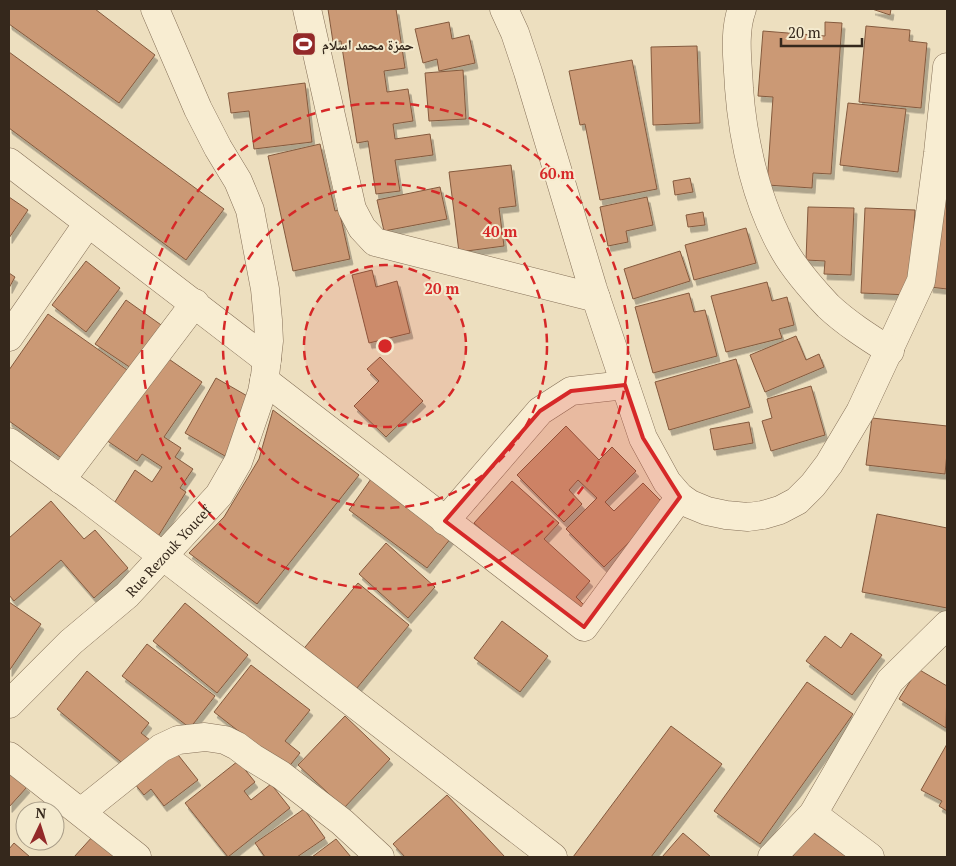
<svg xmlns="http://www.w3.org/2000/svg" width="956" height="866" viewBox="0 0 956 866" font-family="'PT Serif','Noto Naskh Arabic',serif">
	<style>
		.building { fill: #cb9975; stroke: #845a3e; filter: url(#shadow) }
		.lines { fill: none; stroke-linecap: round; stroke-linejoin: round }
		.street-casing { stroke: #857058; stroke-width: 29 }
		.street { stroke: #f8edd2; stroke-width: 28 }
		.marked { fill: #d62828; fill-opacity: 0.2; stroke: #d62828; stroke-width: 4; stroke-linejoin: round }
		.ring { fill: none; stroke: #d62828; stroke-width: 2.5; stroke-dasharray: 9 6 }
		.labels { text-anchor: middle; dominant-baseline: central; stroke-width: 4; stroke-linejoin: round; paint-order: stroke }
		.poi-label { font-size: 14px; font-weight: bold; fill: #35281c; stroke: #f4eace; text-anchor: start }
		.street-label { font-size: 14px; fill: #35281c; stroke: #f4eace }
		.centre { fill: #d62828; stroke: #f4eace; stroke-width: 2.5 }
		.ring-label { font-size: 15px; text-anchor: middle; font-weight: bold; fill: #d62828; stroke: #f4eace; stroke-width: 4; stroke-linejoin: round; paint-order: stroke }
	</style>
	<defs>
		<filter id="shadow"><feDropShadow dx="3" dy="5.5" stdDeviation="0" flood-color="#0004"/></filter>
	</defs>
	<rect width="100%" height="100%" fill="#eddfbf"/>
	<g class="building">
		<polygon points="9,9 95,9 155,55 119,103 9,24"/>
		<polygon points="328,9 396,9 405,68 384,71 387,92 408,89 413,121 393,124 395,139 430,134 433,155 395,160 400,191 376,194 368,141 357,143 341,41 333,42"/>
		<polygon points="872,9 891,9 890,15"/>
		<polygon points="449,22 452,39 469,35 475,63 439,71 437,59 423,63 415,29"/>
		<polygon points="825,22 842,23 831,174 813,173 812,188 767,185 773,97 758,96 763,31 825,36"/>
		<polygon points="866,26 910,30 909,41 927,43 921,108 859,102"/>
		<polygon points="697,46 700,123 653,125 651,47"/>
		<polygon points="9,52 224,209 186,260 9,128"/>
		<polygon points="632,60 657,189 600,200 585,124 580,125 569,71"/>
		<polygon points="463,70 466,119 429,121 425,73"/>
		<polygon points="305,83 312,142 254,149 249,111 231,113 228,93"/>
		<polygon points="848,103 906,109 898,172 840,165"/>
		<polygon points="320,144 335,211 339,210 350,259 293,271 268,156"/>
		<polygon points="511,165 516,206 499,208 504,246 459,252 449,172"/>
		<polygon points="947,168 947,289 930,287"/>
		<polygon points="690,178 693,192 675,195 673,181"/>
		<polygon points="440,187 447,219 384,231 377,200"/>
		<polygon points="9,197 28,210 9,238"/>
		<polygon points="647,197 653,225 626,231 628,242 608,246 600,207"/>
		<polygon points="808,207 854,208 851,275 824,274 825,261 806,260"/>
		<polygon points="865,208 915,210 910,295 861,293"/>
		<polygon points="703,212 705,225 688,227 686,215"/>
		<polygon points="746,228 756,263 694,280 685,245"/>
		<polygon points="680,251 690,281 633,299 624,269"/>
		<polygon points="86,261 120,288 86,332 52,305"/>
		<polygon points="372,270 376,287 397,281 410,333 369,343 352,275"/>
		<polygon points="9,273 15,277 9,288"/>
		<polygon points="767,282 772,301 787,297 794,325 779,329 782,338 726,352 711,296"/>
		<polygon points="689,293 694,312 705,310 717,356 653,373 635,307"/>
		<polygon points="126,300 164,327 134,370 95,344"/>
		<polygon points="48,314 130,372 67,462 9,421 9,370"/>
		<polygon points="796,336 806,360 819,354 824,367 765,392 750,355"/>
		<polygon points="163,355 202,382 164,437 181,448 175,457 193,469 180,488 186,492 157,538 113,505 135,470 152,482 162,467 142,454 137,461 106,440"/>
		<polygon points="380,357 423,401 386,437 354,406 379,381 367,369"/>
		<polygon points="736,359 750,407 669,430 655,382"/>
		<polygon points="216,378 256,401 225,456 185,433"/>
		<polygon points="811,386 825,435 771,451 762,421 772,418 767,399"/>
		<polygon points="273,410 359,475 257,604 189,553 224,517 259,459"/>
		<polygon points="872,418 947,426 947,453 945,474 866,465"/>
		<polygon points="749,422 753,443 714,450 710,429"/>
		<polygon points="566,426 599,460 612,447 636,471 605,502 614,511 643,483 666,506 604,567 566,529 597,498 578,480 569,490 582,504 564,522 517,475"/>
		<polygon points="371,479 451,538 427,568 349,510"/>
		<polygon points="512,481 559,523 544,539 590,581 576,597 584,605 576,614 474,523"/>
		<polygon points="51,501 84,539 95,530 128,568 94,598 61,560 14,601 9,595 9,538"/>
		<polygon points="877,514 947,528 947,608 862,592"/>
		<polygon points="386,543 435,587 408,618 359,574"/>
		<polygon points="358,583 409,625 352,694 301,652"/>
		<polygon points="9,602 41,624 9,671"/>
		<polygon points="185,603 248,655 217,693 153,641"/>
		<polygon points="502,621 548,656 520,692 474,658"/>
		<polygon points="851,633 882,655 852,695 806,661 825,636 841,648"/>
		<polygon points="147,644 215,696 190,728 122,676"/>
		<polygon points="251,665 310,710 285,741 300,753 287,769 214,712"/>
		<polygon points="918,669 947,686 946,728 899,699"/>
		<polygon points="87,671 149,723 141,733 155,744 132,771 57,709"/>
		<polygon points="807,682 853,714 760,844 714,811"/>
		<polygon points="345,716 390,759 344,808 298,765"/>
		<polygon points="671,726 722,764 651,857 573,857"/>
		<polygon points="947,744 947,811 939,806 942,801 921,790"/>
		<polygon points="175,751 198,780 164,806 151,789 144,795 134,783"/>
		<polygon points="238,761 255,782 244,791 251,800 271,784 290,808 228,857 185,803"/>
		<polygon points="9,771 27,787 9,807"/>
		<polygon points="447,795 505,857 405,857 393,844"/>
		<polygon points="304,809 325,838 297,857 265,857 255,843"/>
		<polygon points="811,831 847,857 792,857"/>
		<polygon points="683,833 711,857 662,857"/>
		<polygon points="93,836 116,857 74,857"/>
		<polygon points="336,839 351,857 312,857"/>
		<polygon points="14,843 30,857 9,857 9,849"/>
	</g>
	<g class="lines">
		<defs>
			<g id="street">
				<polyline points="307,9 352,209 362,228 375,242 596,298"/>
				<polyline points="504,9 515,33 528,72 593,289 643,438 667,482 680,497 690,504 707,511 726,515 748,517 763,515 780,510 797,501 813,485 829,464 860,412 921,281 938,153 947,67"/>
				<path d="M742 9C733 33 738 63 739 88 743 142 757 205 785 252 796 271 813 290 828 306 846 323 868 337 890 351"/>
				<polyline points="9,162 267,360"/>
				<polyline points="9,337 88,223"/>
				<polyline points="264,380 584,627 680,497"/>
				<polyline points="9,442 85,497 177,567 553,857"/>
				<polyline points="61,480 195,303"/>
				<polyline points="445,521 540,411 571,391 625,385"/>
				<path id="s1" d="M9 704 71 642 127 595 219 495 238 462 262 392 265 376 269 341 268 320 265 289 250 210 238 181 218 148 198 109 155 9"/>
				<polyline points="9,756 137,857"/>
				<polyline points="81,812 161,748 178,740 205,737 225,740 237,746 253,758 281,775 342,822 380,857"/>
				<polyline points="813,814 870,857"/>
				<polyline points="772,857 813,814 890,681 947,625"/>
			</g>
		</defs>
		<use href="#street" class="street-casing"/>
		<use href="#street" class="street"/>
	</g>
	<path class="marked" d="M625 385 643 438 680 497 584 627 445 521 540 411 571 391Z"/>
	<circle cx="385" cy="346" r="81" fill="#d62828" fill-opacity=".12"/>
	<g class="ring">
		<circle cx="385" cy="346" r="81"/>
		<circle cx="385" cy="346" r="162"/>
		<circle cx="385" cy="346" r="243"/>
	</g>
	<defs>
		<symbol id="stadium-square" viewBox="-11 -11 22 22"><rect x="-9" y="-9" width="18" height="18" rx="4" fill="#932929" stroke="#f4eace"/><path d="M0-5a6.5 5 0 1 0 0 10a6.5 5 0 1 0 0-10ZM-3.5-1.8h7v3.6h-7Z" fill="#fff"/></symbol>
	</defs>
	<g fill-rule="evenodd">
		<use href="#stadium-square" x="290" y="30" width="28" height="28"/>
	</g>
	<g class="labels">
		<g class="poi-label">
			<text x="322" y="44">حمزة محمد اسلام</text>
		</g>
		<g class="street-label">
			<text stroke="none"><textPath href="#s1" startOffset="221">Rue Rezouk Youcef</textPath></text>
		</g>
	</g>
	<circle cx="385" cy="346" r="8" class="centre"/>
	<g class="ring-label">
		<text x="557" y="179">60 m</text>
		<text x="500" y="237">40 m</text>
		<text x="442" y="294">20 m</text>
	</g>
	<rect width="956" height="866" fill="none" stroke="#35281c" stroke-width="20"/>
	<g transform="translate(40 826) rotate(4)"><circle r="24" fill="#f4eace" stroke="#a89c87"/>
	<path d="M0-4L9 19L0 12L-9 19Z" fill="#932929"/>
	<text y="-8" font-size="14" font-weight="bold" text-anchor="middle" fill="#35281c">N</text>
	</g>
	<path d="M781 38v8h81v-8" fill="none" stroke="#35281c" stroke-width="2.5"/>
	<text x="788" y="38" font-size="15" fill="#35281c" stroke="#f4eace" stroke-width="4" paint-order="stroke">20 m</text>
</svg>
